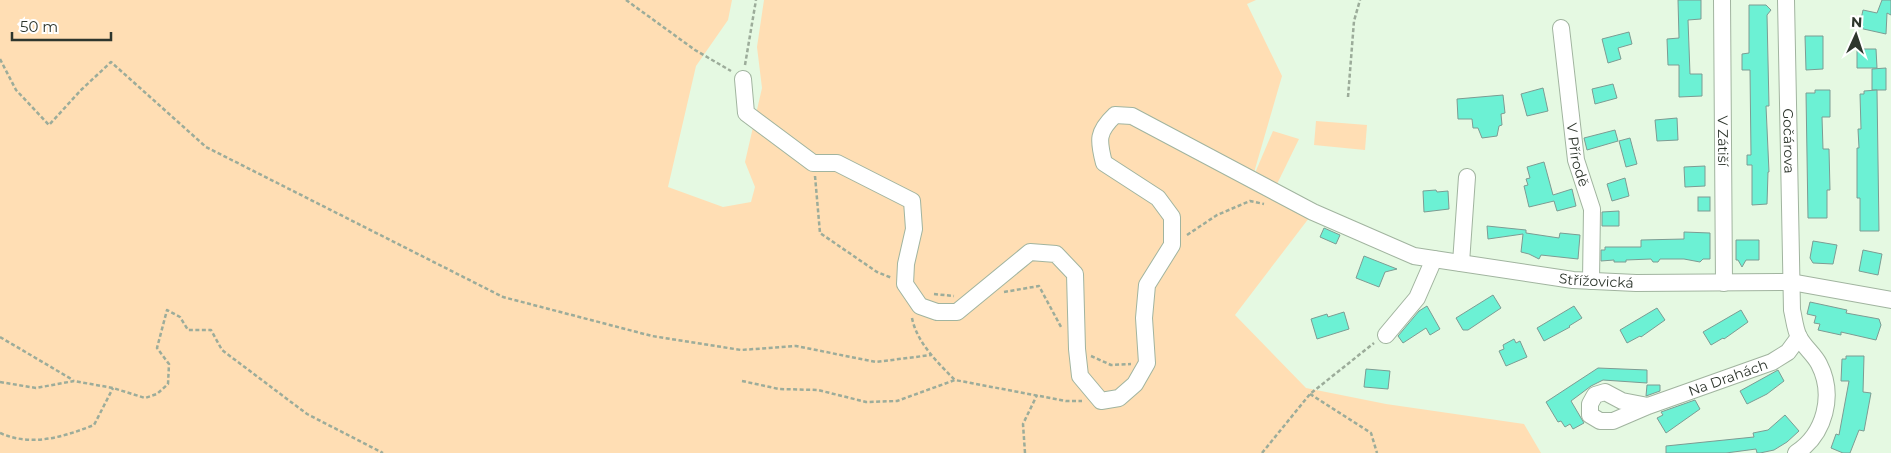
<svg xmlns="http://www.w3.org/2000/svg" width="1891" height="453" viewBox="0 0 1891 453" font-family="Montserrat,sans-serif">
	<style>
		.green { fill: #ffdeb4 }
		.building { fill: #6cf1d4; stroke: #7d9c93 }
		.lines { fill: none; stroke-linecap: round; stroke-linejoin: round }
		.minor-casing { stroke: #a1b49f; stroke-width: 18 }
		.path { stroke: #9cac9a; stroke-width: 2.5; stroke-dasharray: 4 2.5; stroke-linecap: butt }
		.minor { stroke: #fff; stroke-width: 16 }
		.labels { text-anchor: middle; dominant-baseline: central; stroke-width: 4; stroke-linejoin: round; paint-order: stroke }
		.street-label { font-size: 14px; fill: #2e362d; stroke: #fff }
	</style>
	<rect width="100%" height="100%" fill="#e5f9e2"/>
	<g class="green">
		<polygon points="0,0 732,0 728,20 696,66 668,187 723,207 751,202 755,187 745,162 762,88 757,47 764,0 1256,0 1247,4 1282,76 1253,176 1309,218 1235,315 1306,388 1386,404 1524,424 1541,453 0,453"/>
		<polygon points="1316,121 1367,125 1365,150 1314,145"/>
		<polygon points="1273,131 1299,139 1277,184 1255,173"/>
	</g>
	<g class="building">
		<polygon points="1678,0 1701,0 1701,19 1688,20 1690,74 1702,74 1702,96 1679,97 1679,65 1668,65 1667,39 1679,38"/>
		<polygon points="1882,0 1891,0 1891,15 1887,13 1886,34 1859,28 1863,10 1877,13"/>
		<polygon points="1749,5 1766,5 1771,10 1767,15 1769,106 1766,106 1769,172 1768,172 1767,204 1752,205 1752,165 1747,165 1747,155 1751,155 1750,70 1742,70 1742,54 1749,53"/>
		<polygon points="1629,32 1632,44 1618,48 1621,59 1608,63 1602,39"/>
		<polygon points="1805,36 1823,36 1823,69 1806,70"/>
		<polygon points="1857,49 1876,49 1877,68 1857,68"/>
		<polygon points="1886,68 1886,90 1872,90 1872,69"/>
		<polygon points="1613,84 1617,98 1595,104 1592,89"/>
		<polygon points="1543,88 1548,111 1527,116 1521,94"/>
		<polygon points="1815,90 1830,90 1830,117 1822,117 1823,149 1829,149 1830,190 1827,190 1827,218 1808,218 1806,93 1815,93"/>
		<polygon points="1877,90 1879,231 1860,231 1860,198 1857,198 1857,148 1859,148 1858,129 1861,129 1860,94 1864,94 1864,91"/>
		<polygon points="1503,95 1505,113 1501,114 1502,125 1499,126 1497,136 1482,138 1478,128 1473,128 1472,119 1458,119 1457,99"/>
		<polygon points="1677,118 1678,140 1657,141 1655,120"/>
		<polygon points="1615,130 1618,141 1587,150 1584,138"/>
		<polygon points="1630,138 1637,164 1626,167 1619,141"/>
		<polygon points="1544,162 1553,195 1572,189 1576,206 1557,211 1554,201 1529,207 1524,186 1528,185 1526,179 1530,178 1527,167"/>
		<polygon points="1705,166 1705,186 1685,187 1684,167"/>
		<polygon points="1625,178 1629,196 1612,201 1607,184"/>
		<polygon points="1436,190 1437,192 1448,191 1449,209 1424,212 1423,191"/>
		<rect x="1698" y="197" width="12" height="14"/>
		<polygon points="1619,211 1619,226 1602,226 1602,212"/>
		<polygon points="1487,226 1526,230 1526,233 1559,238 1560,233 1580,235 1578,259 1541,255 1539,259 1529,254 1521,252 1523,234 1488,239"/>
		<polygon points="1324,228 1340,235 1336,244 1320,237"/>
		<polygon points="1684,232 1710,233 1710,259 1703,259 1700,262 1684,259 1660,259 1658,262 1653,262 1651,259 1626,260 1626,262 1614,262 1614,260 1601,261 1601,250 1605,250 1605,247 1641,247 1641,240 1684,239"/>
		<polygon points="1736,240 1759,240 1759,260 1746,260 1742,267 1738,260 1736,260"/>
		<polygon points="1813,241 1837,245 1833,264 1813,263 1810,258"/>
		<polygon points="1863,250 1882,254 1878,275 1859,271"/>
		<polygon points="1364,256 1397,269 1385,272 1379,287 1356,278"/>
		<polygon points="1493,295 1501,308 1468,330 1463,330 1456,318"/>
		<polygon points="1810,302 1847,310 1846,313 1879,319 1881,325 1876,340 1841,332 1841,335 1818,330 1820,324 1814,323 1816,316 1807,314"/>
		<polygon points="1427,306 1440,329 1430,335 1426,328 1403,343 1398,336 1419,311"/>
		<polygon points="1574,306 1582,318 1569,326 1570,327 1544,341 1537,328"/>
		<polygon points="1657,308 1665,320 1641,337 1640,336 1627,343 1620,330"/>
		<polygon points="1741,310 1748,322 1724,339 1723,338 1711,345 1703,332"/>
		<polygon points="1344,312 1349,329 1317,339 1311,319 1327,314 1328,317"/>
		<polygon points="1514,339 1516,343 1520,341 1527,357 1506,366 1499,351 1504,349 1503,345"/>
		<polygon points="1846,356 1864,356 1863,392 1871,393 1864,431 1859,430 1850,453 1843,453 1831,448 1836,434 1839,435 1849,381 1841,381 1842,359 1846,359"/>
		<polygon points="1598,368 1647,370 1647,383 1603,380 1591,386 1571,401 1584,423 1573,429 1570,424 1565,427 1561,421 1558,422 1546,402"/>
		<polygon points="1366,369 1390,371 1388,389 1364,387"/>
		<polygon points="1778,370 1784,381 1767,394 1747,404 1740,391"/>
		<polygon points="1647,385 1660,385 1660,391 1646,396"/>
		<polygon points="1695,400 1700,409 1666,433 1657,418 1663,415 1661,412"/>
		<polygon points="1785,415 1799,431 1787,442 1774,450 1760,453 1757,453 1756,449 1726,453 1666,453 1666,446 1754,437 1753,433 1768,430"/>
	</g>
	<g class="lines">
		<defs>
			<g id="minor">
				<path id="s1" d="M1722 0 1724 283"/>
				<path id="s2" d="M1786 0 1792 310C1794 318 1795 330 1799 337 1804 347 1814 354 1819 364 1835 395 1825 434 1796 453"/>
				<path id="s3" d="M1561 28 1576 160 1592 209 1591 281"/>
				<path id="s4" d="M743 79 746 113 813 163H837L912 201 914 229 906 264 905 284 920 306 937 312H957L1030 252 1056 254 1075 274 1077 349 1080 376 1101 401 1119 398 1135 384 1147 363 1144 318 1147 285 1172 245V217L1158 198 1104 163C1098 140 1097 132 1115 115L1132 116 1313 212 1414 256 1573 280 1636 283 1791 282 1891 300"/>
				<polyline points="1461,263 1467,177"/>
				<polyline points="1386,335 1417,298 1434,259"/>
				<path id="s5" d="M1648 406 1622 401 1605 392 1595 395 1590 404V415L1600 421H1613L1648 406 1772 362 1788 352 1799 337"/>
			</g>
		</defs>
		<use href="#minor" class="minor-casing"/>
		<g class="path">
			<polyline points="626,0 695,50 731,71"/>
			<polyline points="0,59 16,90 49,125 81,90 111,62 206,147 503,297 652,336 741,350 796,346 876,362 931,355"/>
			<polyline points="745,65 756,0"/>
			<polyline points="1348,97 1354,21 1360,0"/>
			<polyline points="815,176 820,233 877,272 892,278"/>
			<polyline points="1187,235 1217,215 1250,201 1264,204"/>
			<polyline points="1004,292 1039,286 1061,327"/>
			<polyline points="934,294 954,296"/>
			<path d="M912 318C917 343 938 363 955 380"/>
			<polyline points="0,337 73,380"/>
			<polyline points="1091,356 1111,365 1131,364"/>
			<polyline points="742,381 779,389 818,390 866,402 897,401 955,380 1066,401 1082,401"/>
			<polyline points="0,382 36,388 74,381 113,388 145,398 157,394 168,384 169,364 157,348 167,310 180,317 188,330 211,330 222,350 307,414 383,453"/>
			<polyline points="1310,394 1371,433 1377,453"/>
			<path d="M0 433C32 447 63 437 94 425L113 388"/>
			<polyline points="1025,453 1023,424 1037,395"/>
			<polyline points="1262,453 1310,394 1374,343"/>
		</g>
		<use href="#minor" class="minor"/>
	</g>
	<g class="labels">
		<g class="street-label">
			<text stroke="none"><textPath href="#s1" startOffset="141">V Zátiší</textPath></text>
			<text stroke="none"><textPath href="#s2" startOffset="141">Gočárova</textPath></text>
			<text stroke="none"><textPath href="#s3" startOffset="128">V Přírodě</textPath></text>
			<text stroke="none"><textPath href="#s4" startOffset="1532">Střížovická</textPath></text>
			<text stroke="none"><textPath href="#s5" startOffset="225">Na Drahách</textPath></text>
		</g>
	</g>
	<g transform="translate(1856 35) rotate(3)" stroke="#ffffff" stroke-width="4" paint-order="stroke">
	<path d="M0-4L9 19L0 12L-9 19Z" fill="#2e362d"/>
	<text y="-8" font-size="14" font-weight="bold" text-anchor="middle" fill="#2e362d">N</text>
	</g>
	<path d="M12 32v8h99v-8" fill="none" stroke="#2e362d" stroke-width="2.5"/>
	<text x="20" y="32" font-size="15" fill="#2e362d" stroke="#ffffff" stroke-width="4" paint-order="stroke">50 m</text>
</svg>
